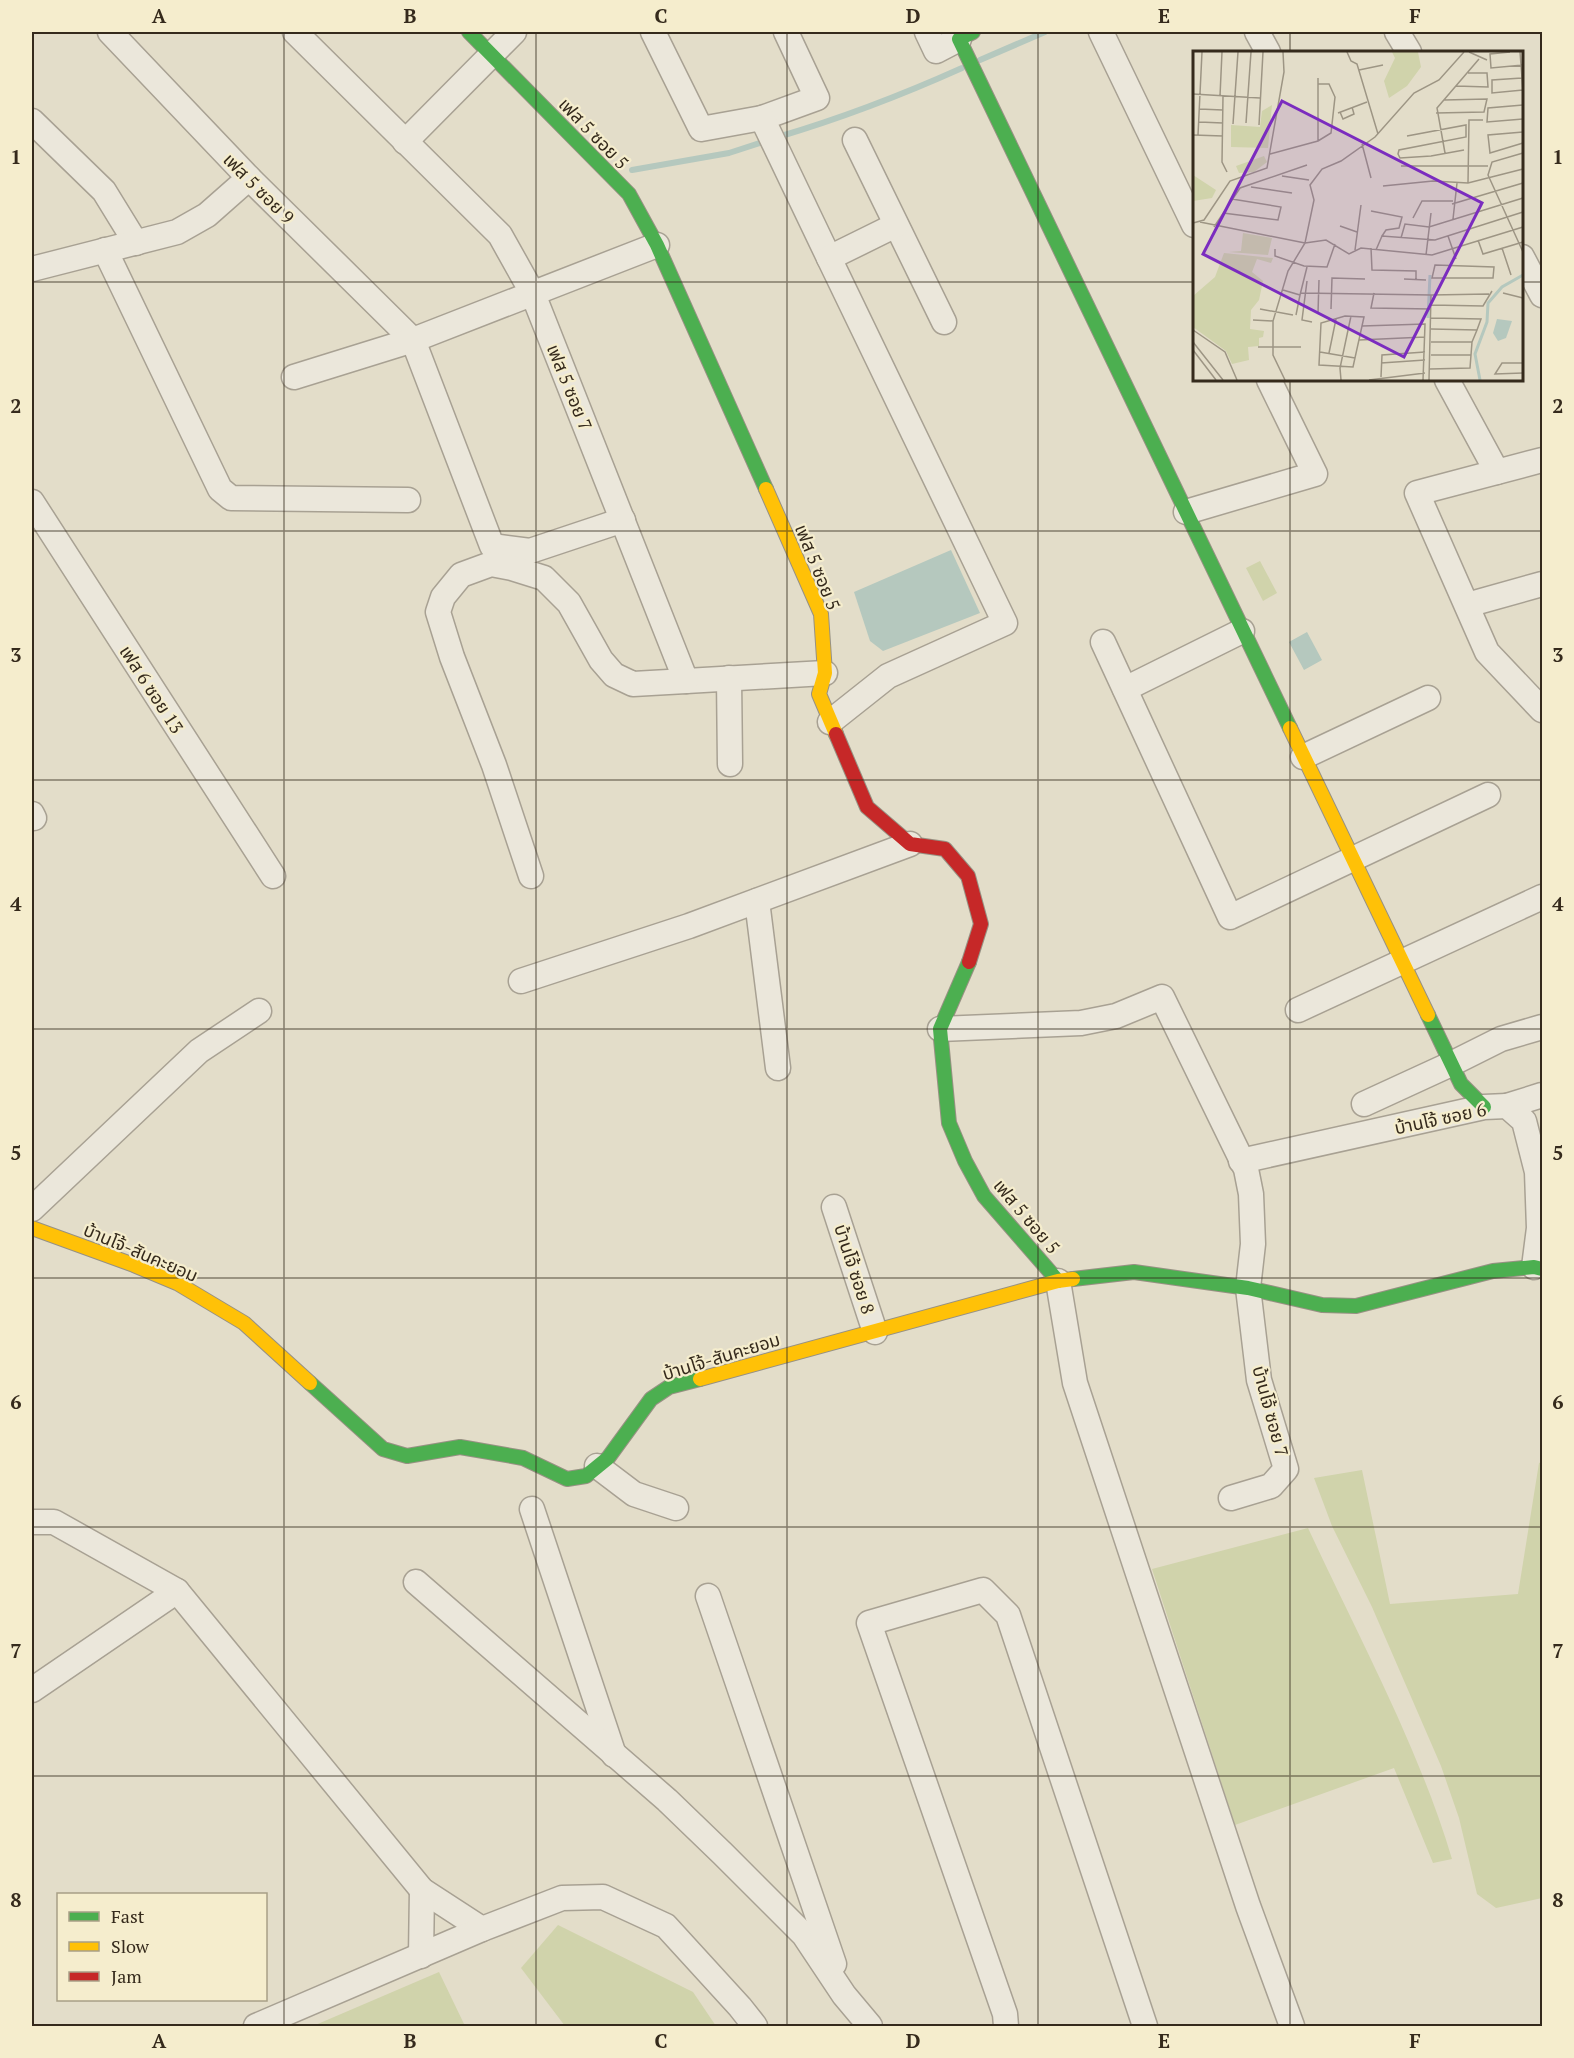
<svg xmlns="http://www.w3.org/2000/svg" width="1574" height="2058" viewBox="0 0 1574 2058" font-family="'PT Serif','Noto Sans Thai',serif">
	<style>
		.green { fill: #d0d3ab }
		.water { fill: #b5c8be }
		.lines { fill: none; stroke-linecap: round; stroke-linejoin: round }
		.stream { stroke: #b5c8be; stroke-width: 6 }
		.street-casing { stroke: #a8a193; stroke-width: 27 }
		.fast-casing { stroke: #979183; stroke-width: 16 }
		.slow-casing { stroke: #979183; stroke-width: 16 }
		.jam-casing { stroke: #979183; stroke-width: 16 }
		.street { stroke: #ebe7db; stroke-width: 24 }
		.fast { stroke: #4caf50; stroke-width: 14 }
		.slow { stroke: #ffc107; stroke-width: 14 }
		.jam { stroke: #c62828; stroke-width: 14 }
		.grid { fill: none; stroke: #352a1c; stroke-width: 1.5; stroke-opacity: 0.55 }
		.labels { text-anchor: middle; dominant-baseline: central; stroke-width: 4.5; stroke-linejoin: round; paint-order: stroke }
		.street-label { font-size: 18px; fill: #352a1c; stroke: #f5edcd }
		.inset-river { fill: none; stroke: #b5c8be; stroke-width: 3 }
		.inset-road { fill: none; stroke: #9d9584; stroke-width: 1.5 }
		.view { fill: #7b2cbf; fill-opacity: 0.15; stroke: #7b2cbf; stroke-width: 3 }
		.inset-edge { fill: none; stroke: #352a1c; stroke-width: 3 }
		.neatline { fill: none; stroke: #352a1c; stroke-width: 2 }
		.grid-label { font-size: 20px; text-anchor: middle; font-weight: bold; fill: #352a1c }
	</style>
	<rect width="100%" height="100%" fill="#e3ddc9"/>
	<g class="green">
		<polygon points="1260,561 1277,593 1263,601 1246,568"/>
		<polygon points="1542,1462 1542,1898 1496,1908 1477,1894 1459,1818 1441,1766 1372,1607 1332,1526 1314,1478 1362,1470 1390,1604 1518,1594 1539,1463"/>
		<path d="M1308 1528C1358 1636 1418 1745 1452 1859L1433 1863 1394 1768 1235 1825 1152 1569Z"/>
		<polygon points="558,1925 693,1992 716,2026 565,2026 521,1968"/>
		<polygon points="439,1972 465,2026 313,2026"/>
	</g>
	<g class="water">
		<polygon points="951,550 980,613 883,651 870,641 854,592"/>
		<polygon points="1307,632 1322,660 1304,670 1289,642"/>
	</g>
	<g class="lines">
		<g class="stream">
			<polyline points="980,60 1045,32"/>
			<path d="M778 137C842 118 902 95 962 68"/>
			<polyline points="632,170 729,153 766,141"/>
		</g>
		<defs>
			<g id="street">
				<polyline points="110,32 249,178 413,340 492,546 530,551 623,520"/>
				<polyline points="295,32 500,235 533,294 686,681 825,673"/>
				<polyline points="653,32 701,129 762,118 817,98 786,32"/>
				<polyline points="927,32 936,51 959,39"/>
				<polyline points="1101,32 1194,225"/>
				<polyline points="1257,32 1268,52"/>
				<polyline points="1397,32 1409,52"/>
				<polyline points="762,118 829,258"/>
				<polyline points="32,121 104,191 136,243"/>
				<polyline points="855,140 944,322"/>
				<polyline points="405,142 514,32"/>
				<polyline points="105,250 220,489 231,498 408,500"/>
				<polyline points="1522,257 1542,295"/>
				<polyline points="32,269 177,232 207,215 249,178"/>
				<polyline points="294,377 413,340 657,245"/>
				<polyline points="1447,380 1497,472"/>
				<polyline points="1542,460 1417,493 1487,652 1542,710"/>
				<polyline points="32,502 273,876"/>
				<polyline points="1186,512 1315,474 1269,380"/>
				<polyline points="1467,605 1542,584"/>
				<polyline points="1103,642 1230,917 1488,795"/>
				<polyline points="729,678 730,764"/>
				<polyline points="1125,689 1242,631"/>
				<polyline points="830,722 888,676 1005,623 829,258 896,225"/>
				<polyline points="1303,757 1428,698"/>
				<polyline points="32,814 34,818"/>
				<polyline points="531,876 494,765 452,657 438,612 443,597 461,575 491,564 512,568 544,578 569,603 601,660 614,675 633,684 686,681"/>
				<polyline points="757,901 778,1068"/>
				<polyline points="521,981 689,926 910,844"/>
				<polyline points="1298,1010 1542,897"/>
				<polyline points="940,1029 1081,1023 1116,1016 1162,997 1246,1169 1251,1194 1253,1244 1248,1288 1259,1380 1286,1469 1271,1486 1231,1498"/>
				<polyline points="1364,1104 1451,1064 1501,1039 1542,1027"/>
				<polyline points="1507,1106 1542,1095"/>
				<polyline points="1241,1161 1484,1107 1507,1106 1524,1121 1537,1172 1539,1228 1534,1267"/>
				<polyline points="834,1207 875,1332"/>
				<polyline points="32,1209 199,1051 259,1011"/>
				<polyline points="1058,1281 1075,1383 1248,1906 1292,2026"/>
				<polyline points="597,1466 634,1494 676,1508"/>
				<polyline points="532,1509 614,1755"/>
				<polyline points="32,1522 54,1522 177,1591 422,1890 482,1929"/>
				<polyline points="416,1582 667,1800 723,1854 804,1935 844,1995 870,2026"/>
				<polyline points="708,1596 834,1964"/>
				<polyline points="32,1690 177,1591"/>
				<polyline points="421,1956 422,1890"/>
				<polyline points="256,2026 482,1929 562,1898 603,1897 666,1926 740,2007 755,2026"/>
				<polyline points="1006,2026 1005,2014 869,1623 983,1590 1008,1615 1145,2026"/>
			</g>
			<g id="fast">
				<polyline points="469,32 629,194 657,245 766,489"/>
				<polyline points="973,32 959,39 1290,728"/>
				<polyline points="969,962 940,1029 949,1123 965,1161 984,1196 1058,1281"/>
				<polyline points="1428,1015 1461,1084 1484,1107"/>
				<polyline points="1073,1279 1134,1272 1248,1288 1322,1305 1356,1306 1493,1271 1534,1267 1542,1269"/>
				<polyline points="310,1383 383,1449 407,1456 460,1447 523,1458 567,1479 586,1476 608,1458 651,1399 669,1387 700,1379"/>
			</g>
			<g id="slow">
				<polyline points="766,489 821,614 825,673 819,694 836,734"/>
				<polyline points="1290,728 1428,1015"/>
				<polyline points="32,1228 134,1265 177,1283 244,1323 310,1383"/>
				<polyline points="700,1379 1058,1281 1073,1279"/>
			</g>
			<polyline id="jam" points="836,734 867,807 910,844 945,849 968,876 981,924 969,962"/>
		</defs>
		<use href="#street" class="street-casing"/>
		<use href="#fast" class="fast-casing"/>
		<use href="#slow" class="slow-casing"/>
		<use href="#jam" class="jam-casing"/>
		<use href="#street" class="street"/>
		<use href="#fast" class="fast"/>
		<use href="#slow" class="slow"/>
		<use href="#jam" class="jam"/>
	</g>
	<path class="grid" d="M284 32V2026M536 32V2026M787 32V2026M1038 32V2026M1290 32V52M32 282H1194M1522 282H1542M1290 380V2026M32 531H1542M32 780H1542M32 1029H1542M32 1278H1542M32 1527H1542M32 1776H1542"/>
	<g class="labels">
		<g class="street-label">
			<text transform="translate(594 133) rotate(46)">เฟส 5 ซอย 5</text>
			<text transform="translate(259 188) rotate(45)">เฟส 5 ซอย 9</text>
			<text transform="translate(570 387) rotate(68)">เฟส 5 ซอย 7</text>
			<text transform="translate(818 567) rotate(68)">เฟส 5 ซอย 5</text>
			<text transform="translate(152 689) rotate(57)">เฟส 6 ซอย 13</text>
			<text transform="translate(1440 1118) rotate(-12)">บ้านโจ้ ซอย 6</text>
			<text transform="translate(1027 1216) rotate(50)">เฟส 5 ซอย 5</text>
			<text transform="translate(141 1252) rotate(23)">บ้านโจ้-สันคะยอม</text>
			<text transform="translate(855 1269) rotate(72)">บ้านโจ้ ซอย 8</text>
			<text transform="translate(721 1356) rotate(-17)">บ้านโจ้-สันคะยอม</text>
			<text transform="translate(1271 1411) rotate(75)">บ้านโจ้ ซอย 7</text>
		</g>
	</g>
	<g transform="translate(1193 51)">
		<rect width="330" height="330" fill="#e3ddc9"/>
		<path d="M199 1H225L228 16 214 35 196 47 191 30 202 7ZM79 54 75 97 38 96V74L67 76 69 60ZM71 105 74 111 61 121 46 122 43 115ZM0 124 23 139 19 147 0 150ZM50 182 79 187 75 204 36 201 48 200ZM31 202 80 207 78 212 64 208 59 221 70 230 66 249 58 259 57 278 71 280 70 286 66 287V295L55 296 56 309 39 313 33 300 0 276V245L22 226Z" fill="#d0d3ab"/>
		<path d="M304 268 319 270 313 287 305 290 300 282Z" fill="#b5c8be"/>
		<path class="inset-river" d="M235 267 237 224M287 329 282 303 294 271 295 252 309 236 330 224"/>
		<path class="inset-road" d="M154 1 158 10 164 13 185 83M276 1 294 9M317 1 297 3 298 17 330 14M327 1 330 40M166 19 190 14M125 27V90M329 27 299 29V42L330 39M263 35 295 36 294 22H275M0 43 67 47M27 45 29 1M30 45 29 111 34 121M330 54 295 57 294 71 330 68M6 58 30 59M147 61 150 68 161 63 159 56M145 62 174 51M243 62 291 61 294 48 251 49M6 71 30 72M53 72 58 1M40 73 45 1M66 74 70 1M330 81 295 84 297 102 330 92M0 84 30 85M5 84 9 1M214 85 273 74V86L206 99 205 103 207 107 238 105 271 99M169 93 178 127M252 102 244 57 286 8M330 102 299 111 295 124 330 201M77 103 125 90 138 82 142 46 136 33H125M208 115H295M89 125 116 129M275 132 276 69H290M190 135 240 130 275 132 330 118M58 136 99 142M259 153 330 132M178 160 209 166 206 177 193 179 189 185M30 162 85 169 88 156 39 148M220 167 229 150H260M260 168 264 132M7 171 112 192M0 172 11 169 37 130 74 117 91 21 90 1M147 175 164 181M21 176 47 137 114 114M255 185 263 208M208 187 212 173 236 176 330 147M285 189 290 203 330 191M112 192 133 189 156 203 168 197 239 204 330 176M178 197 179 219 223 220V229M309 197 318 224M82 198V205L111 215 134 216 142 193M162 199 168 154M183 199 189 185 242 189 330 161M233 204 238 162M242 214 301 216 300 227H239ZM211 228 233 229M114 230 109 269 119 271M90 239 107 244 114 216M108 242 238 244 236 329M181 242 178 257 238 258M310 242 330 247M238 244 296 243M238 254 290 255 299 240M67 258 100 264M138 258 139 227 172 228M125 262 126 229M103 264 107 244M152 265 171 266 160 316 126 314 128 272ZM60 269 80 270M169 275 232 273 230 329M238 278 284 279 288 268 238 267M0 279 32 301 44 329M166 289 232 286M0 291 30 329M238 291H279L284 279M65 296H108M0 299 23 329M127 301 162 307M136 302 143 268M238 304H278L279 291M188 312 232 309M330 312H309L302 323 330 322M237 318 277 317 278 304M188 326 189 304 232 301M92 329 80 304V270L95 220 112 192 121 149 117 134 129 118 148 110 182 86 221 42 246 29 271 1M148 329 147 317 158 265M176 329 232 322"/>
		<path class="view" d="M89 50 289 152 211 306 10 203Z"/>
		<rect width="330" height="330" class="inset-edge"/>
	</g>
	<rect width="1574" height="2058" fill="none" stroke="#f5edcd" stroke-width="66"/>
	<rect x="57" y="1893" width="210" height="108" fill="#f5edcd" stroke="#a89f86" stroke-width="1.5"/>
	<rect x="69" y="1912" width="30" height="9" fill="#4caf50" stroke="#a89f86" stroke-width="1.5"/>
	<text x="111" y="1923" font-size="18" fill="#352a1c">Fast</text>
	<rect x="69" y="1942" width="30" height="9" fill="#ffc107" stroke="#a89f86" stroke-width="1.5"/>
	<text x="111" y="1953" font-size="18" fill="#352a1c">Slow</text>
	<rect x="69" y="1972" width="30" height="9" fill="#c62828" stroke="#a89f86" stroke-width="1.5"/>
	<text x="111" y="1983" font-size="18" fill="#352a1c">Jam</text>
	<rect x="33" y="33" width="1508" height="1992" class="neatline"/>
	<g class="grid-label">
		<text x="159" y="23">A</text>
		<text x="410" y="23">B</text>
		<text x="661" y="23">C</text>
		<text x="913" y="23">D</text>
		<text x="1164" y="23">E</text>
		<text x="1415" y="23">F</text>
		<text x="16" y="164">1</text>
		<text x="1558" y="164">1</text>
		<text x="16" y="413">2</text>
		<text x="1558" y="413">2</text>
		<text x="16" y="662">3</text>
		<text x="1558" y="662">3</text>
		<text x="16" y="911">4</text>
		<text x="1558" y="911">4</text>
		<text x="16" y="1160">5</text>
		<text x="1558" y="1160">5</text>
		<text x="16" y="1409">6</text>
		<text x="1558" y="1409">6</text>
		<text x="16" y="1658">7</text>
		<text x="1558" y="1658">7</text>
		<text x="16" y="1907">8</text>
		<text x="1558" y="1907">8</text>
		<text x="159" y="2048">A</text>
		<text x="410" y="2048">B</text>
		<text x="661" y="2048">C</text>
		<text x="913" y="2048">D</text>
		<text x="1164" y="2048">E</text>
		<text x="1415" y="2048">F</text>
	</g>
</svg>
